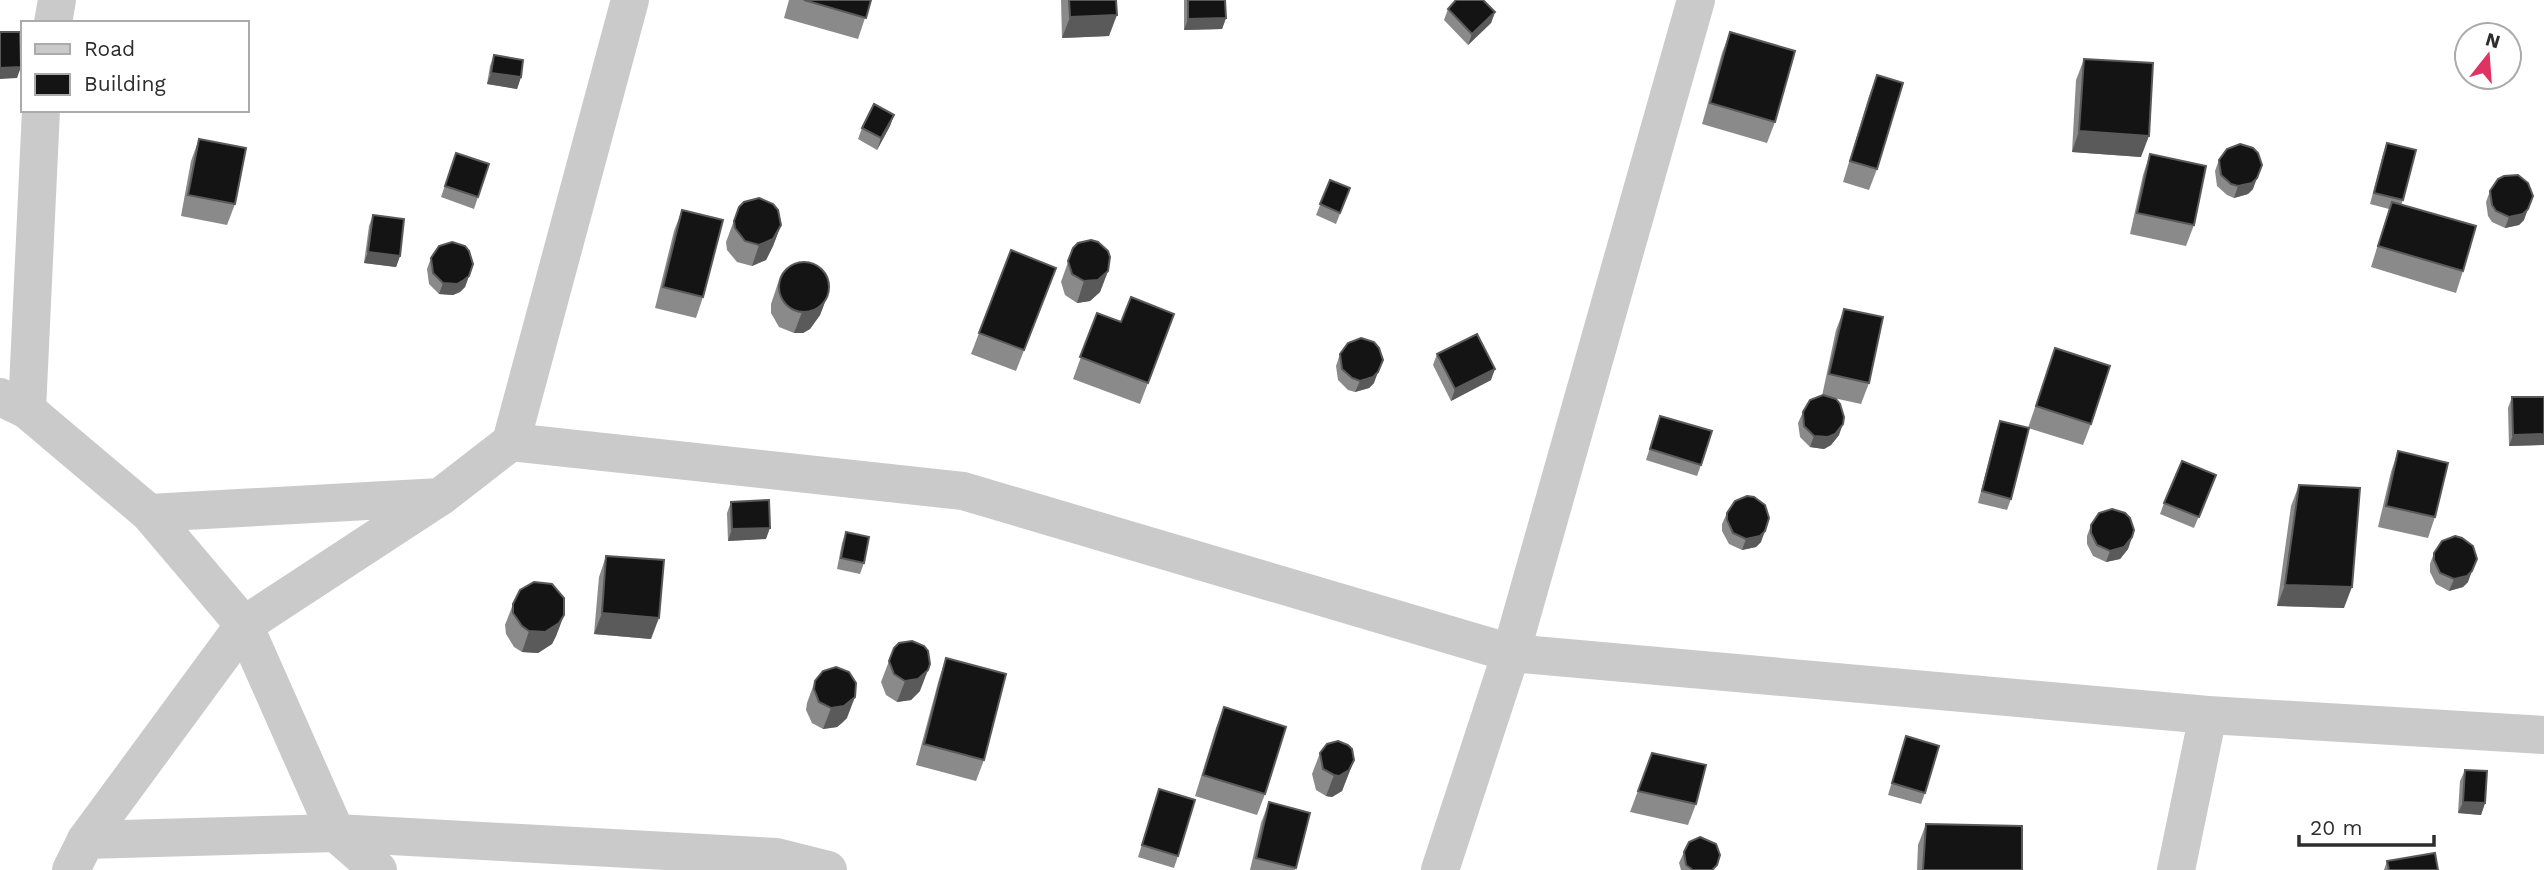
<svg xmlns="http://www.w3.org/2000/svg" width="2544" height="870" viewBox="0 0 2544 870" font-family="'Work Sans',sans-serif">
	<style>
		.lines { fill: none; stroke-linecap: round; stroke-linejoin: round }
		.minor { stroke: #cacaca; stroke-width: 38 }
		.wall { fill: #8a8a8a }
		.shaded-wall { fill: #5a5a5a }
		.building { fill: #141414; stroke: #5a5a5a; stroke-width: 2 }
	</style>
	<rect width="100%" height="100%" fill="#fff"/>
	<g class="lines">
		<g class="minor">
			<polyline points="53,23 57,0"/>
			<polyline points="0,397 27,410 149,513 244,625 336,833 378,870"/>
			<polyline points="27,410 41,110"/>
			<polyline points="511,442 963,491 1511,653 2208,715 2544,735"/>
			<polyline points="149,513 440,497 511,442 630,0"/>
			<polyline points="86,840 336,833 776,857 828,870"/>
			<polyline points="71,870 86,840 244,625 438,498"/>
			<polyline points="1440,870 1511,653 1696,0"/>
			<polyline points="2176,870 2208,715"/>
		</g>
	</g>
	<g class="wall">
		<polygon points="789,0 871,0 858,39 784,18"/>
		<polygon points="1061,0 1116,0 1109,36 1062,38"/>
		<polygon points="1184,0 1225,0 1226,18 1222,29 1184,30"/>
		<polygon points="1448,9 1495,12 1491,23 1468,45 1444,20"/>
		<polygon points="1730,32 1775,122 1767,143 1702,124 1722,53"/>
		<polygon points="494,55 521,77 517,89 487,84 490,66"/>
		<polygon points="2084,59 2141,157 2072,152 2076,80"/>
		<polygon points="1877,75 1877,169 1869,190 1843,182 1869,96"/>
		<polygon points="894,115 890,126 877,150 858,139 862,128"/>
		<polygon points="199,139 235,204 227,225 181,216 191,161"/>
		<polygon points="2387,143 2403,200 2401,205 2463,271 2456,293 2371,267 2389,209 2370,204 2383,154"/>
		<polygon points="456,153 489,164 474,209 441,197"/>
		<polygon points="2150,154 2194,225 2186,246 2130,234 2143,175"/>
		<polygon points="2219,160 2253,189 2248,194 2234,198 2227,195 2217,186 2215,171"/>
		<polygon points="1330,180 1350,188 1336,224 1316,215"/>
		<polygon points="2490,191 2524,220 2519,225 2505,228 2492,222 2488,216 2486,202"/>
		<polygon points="739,207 781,225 773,246 766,260 752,266 737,262 727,250 726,242"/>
		<polygon points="682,210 703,297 696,318 655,308 674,231"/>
		<polygon points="373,215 400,256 396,267 364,263 369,226"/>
		<polygon points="1073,248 1108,271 1100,292 1090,301 1077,303 1065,295 1061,282"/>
		<polygon points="431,258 473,264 465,287 460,292 453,295 439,294 429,284 427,269"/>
		<polygon points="1056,268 1016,371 971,354 979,333"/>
		<polygon points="778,283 828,294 820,315 810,329 803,333 794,333 779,327 771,313 771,304"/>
		<polygon points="1844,309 1869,383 1861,404 1829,397 1839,435 1831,445 1824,449 1810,447 1800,437 1798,423 1803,412 1822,396 1836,330"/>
		<polygon points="1097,313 1121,322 1174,314 1140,404 1073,379"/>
		<polygon points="2055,348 2091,424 2083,445 2028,428"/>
		<polygon points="1340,354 1374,383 1369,388 1355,392 1348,390 1338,380 1336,366"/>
		<polygon points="1437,354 1491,380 1451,401 1433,365"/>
		<polygon points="2512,397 2544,397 2544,445 2509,446 2508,408"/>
		<polygon points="1660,416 1701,465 1697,476 1646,460"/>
		<polygon points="2000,421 2011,499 2007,510 1978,503 1996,432"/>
		<polygon points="2398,451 2435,517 2428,538 2378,527 2391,472"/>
		<polygon points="2216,475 2194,528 2160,514 2164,503"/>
		<polygon points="2299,485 2344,608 2277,606 2291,506"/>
		<polygon points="731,502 766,539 728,541 727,513"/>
		<polygon points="1727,513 1761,542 1756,547 1742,550 1729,544 1722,531 1722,524"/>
		<polygon points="2091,525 2132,537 2128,549 2120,559 2106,562 2093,556 2087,544 2087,536"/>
		<polygon points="846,532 864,563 860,574 837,569 842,543"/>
		<polygon points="2434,553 2468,582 2463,587 2449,591 2436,584 2430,572 2430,564"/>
		<polygon points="606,556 651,639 594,634 599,577"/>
		<polygon points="513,604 564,615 556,636 552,644 538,653 522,652 514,647 506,634 505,625"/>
		<polygon points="894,648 920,691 911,700 897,702 886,695 881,682"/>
		<polygon points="946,658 984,760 976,781 916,765 939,679"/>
		<polygon points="815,681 847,718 837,727 823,729 812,723 806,710 807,703"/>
		<polygon points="1224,707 1265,794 1257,815 1195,796 1216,728"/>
		<polygon points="1906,736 1925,793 1921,804 1888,795"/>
		<polygon points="1320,753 1354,760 1342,791 1332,797 1326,796 1316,790 1312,774"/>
		<polygon points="1652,753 1696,804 1688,825 1630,812"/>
		<polygon points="2465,770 2485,803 2481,815 2458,813 2460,781"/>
		<polygon points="1159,789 1178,856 1174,868 1138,857"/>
		<polygon points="1269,802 1310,813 1295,870 1250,870 1261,823"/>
		<polygon points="1926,824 2022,870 1917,870 1918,845"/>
		<polygon points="1684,852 1715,870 1681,870 1679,863"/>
		<polygon points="2387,861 2438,870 2384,870"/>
	</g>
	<g class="shaded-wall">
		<polygon points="1495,12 1491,23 1468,45 1472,34"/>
		<polygon points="1117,15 1109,36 1062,38 1070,17"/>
		<polygon points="1226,18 1222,29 1184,30 1188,19"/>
		<polygon points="21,67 17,78 0,79 0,68"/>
		<polygon points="491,73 521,77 517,89 487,84"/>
		<polygon points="894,115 890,126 877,150 881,138"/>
		<polygon points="2079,131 2149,136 2141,157 2072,152"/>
		<polygon points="2257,178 2253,189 2248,194 2234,198 2238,186"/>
		<polygon points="2528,209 2524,220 2519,225 2505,228 2509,217"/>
		<polygon points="781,225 773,246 766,260 752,266 759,245"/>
		<polygon points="368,252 400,256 396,267 364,263"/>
		<polygon points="1108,271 1100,292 1090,301 1077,303 1084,281"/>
		<polygon points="469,276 465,287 460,292 453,295 439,294 443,283"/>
		<polygon points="828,294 820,315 810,329 803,333 794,333 802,312"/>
		<polygon points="1495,369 1491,380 1451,401 1455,389"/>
		<polygon points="1378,372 1374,383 1369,388 1355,392 1360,381"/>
		<polygon points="1843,424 1839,435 1831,445 1824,449 1810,447 1814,436"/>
		<polygon points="2544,434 2544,445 2509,446 2513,435"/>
		<polygon points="770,528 766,539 728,541 732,529"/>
		<polygon points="1765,531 1761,542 1756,547 1742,550 1746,539"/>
		<polygon points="2132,537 2128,549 2120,559 2106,562 2110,551"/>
		<polygon points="2472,571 2468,582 2463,587 2449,591 2454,579"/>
		<polygon points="2285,585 2352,587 2344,608 2277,606"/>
		<polygon points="602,613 659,618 651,639 594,634"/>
		<polygon points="564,615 556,636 552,644 538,653 522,652 529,631"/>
		<polygon points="928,670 920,691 911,700 897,702 905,681"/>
		<polygon points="855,697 847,718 842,723 837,727 823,729 831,708"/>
		<polygon points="1354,760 1342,791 1332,797 1326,796 1334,775"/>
		<polygon points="2463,802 2485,803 2481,815 2458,813"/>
	</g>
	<g class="building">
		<polygon points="804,0 871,0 866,18"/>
		<polygon points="1069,0 1116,0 1117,15 1070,17"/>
		<polygon points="1188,0 1225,0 1226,18 1188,19"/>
		<polygon points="1456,0 1483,0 1495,12 1472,34 1448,9"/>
		<polygon points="0,32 20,32 21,67 0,68"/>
		<polygon points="1730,32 1795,51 1775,122 1710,103"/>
		<polygon points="494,55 523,60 521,77 491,73"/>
		<polygon points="2084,59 2153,63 2149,136 2079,131"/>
		<polygon points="1877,75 1903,83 1877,169 1850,161"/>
		<polygon points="874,104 894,115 881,138 862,128"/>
		<polygon points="199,139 246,148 235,204 188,195"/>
		<polygon points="2387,143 2416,150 2403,200 2374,193"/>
		<polygon points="2240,144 2253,148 2258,153 2262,165 2257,178 2252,183 2238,186 2231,184 2221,175 2219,160 2227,149"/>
		<polygon points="456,153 489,164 478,197 445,186"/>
		<polygon points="2150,154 2206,166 2194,225 2137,213"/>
		<polygon points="2518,175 2528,183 2533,196 2528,209 2523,214 2509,217 2496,211 2492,205 2490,191 2498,179 2504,176"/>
		<polygon points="1330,180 1350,188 1340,213 1320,204"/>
		<polygon points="759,198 773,204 778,210 781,225 773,239 759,245 745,241 735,228 734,221 739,207 744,202"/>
		<polygon points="2392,202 2476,226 2463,271 2378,246"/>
		<polygon points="682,210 723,220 703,297 663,287"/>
		<polygon points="373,215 404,219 400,256 368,252"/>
		<polygon points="1091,240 1098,242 1108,251 1110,257 1108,271 1098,280 1084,281 1072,274 1068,261 1073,248 1078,243"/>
		<polygon points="452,242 465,246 469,251 473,264 469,276 464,280 457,284 443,283 433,273 431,258 439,246"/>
		<polygon points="1011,250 1056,268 1024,350 979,333"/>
		<circle cx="804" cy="287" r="25"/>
		<polygon points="1131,297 1174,314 1148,383 1080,357 1097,313 1121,322"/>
		<polygon points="1844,309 1883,317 1869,383 1829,374"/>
		<polygon points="1477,334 1495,369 1455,389 1437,354"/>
		<polygon points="1361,338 1374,342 1379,348 1383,360 1378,372 1373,377 1360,381 1352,378 1342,369 1340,354 1348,343"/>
		<polygon points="2055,348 2110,366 2091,424 2036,406"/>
		<polygon points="1823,395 1836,399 1840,404 1844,417 1843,424 1835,434 1828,437 1814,436 1804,426 1803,412 1810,400"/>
		<polygon points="2512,397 2544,397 2544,434 2513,435"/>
		<polygon points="1660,416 1712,431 1701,465 1650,449"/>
		<polygon points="2000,421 2029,428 2011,499 1982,491"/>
		<polygon points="2398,451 2448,463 2435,517 2386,506"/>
		<polygon points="2182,461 2216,475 2199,517 2164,503"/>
		<polygon points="2299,485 2360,488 2352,587 2285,585"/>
		<polygon points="1747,496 1754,497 1765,505 1769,518 1765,531 1760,536 1746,539 1733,533 1727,520 1727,513 1735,501"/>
		<polygon points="769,500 770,528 732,529 731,502"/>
		<polygon points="2112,509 2125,513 2130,518 2134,530 2132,537 2124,547 2110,551 2097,545 2091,533 2091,525 2099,513"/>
		<polygon points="846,532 869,537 864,563 841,558"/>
		<polygon points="2455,536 2462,538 2473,546 2477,559 2472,571 2467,576 2454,579 2440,573 2434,560 2434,553 2442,541"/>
		<polygon points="606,556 664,560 659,618 602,613"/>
		<polygon points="534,582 552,584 564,598 564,615 559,623 545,632 529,631 522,626 513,613 513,604 520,590"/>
		<polygon points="912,641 924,646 928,651 930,664 928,670 918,679 905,681 894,674 889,661 894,648 899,643"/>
		<polygon points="946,658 1006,674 984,760 924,744"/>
		<polygon points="836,667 849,672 856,683 855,697 844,706 831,708 819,702 814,689 815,681 823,671"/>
		<polygon points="1224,707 1286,727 1265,794 1203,775"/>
		<polygon points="1906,736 1939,746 1925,793 1892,783"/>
		<polygon points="1338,741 1348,745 1352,749 1354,760 1349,770 1339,776 1334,775 1323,769 1320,753 1327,744"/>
		<polygon points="1652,753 1706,765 1696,804 1638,791"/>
		<polygon points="2465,770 2487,771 2485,803 2463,802"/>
		<polygon points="1159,789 1195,800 1178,856 1142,845"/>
		<polygon points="1269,802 1310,813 1296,868 1256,858"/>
		<polygon points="1926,824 2022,826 2022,870 1923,870"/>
		<polygon points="1700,837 1716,844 1720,855 1717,865 1712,870 1693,870 1686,865 1684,852 1689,842"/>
		<polygon points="2435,853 2438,870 2389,870 2387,861"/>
	</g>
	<rect x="21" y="21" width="228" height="91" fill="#ffffff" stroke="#ababab" stroke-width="2"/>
	<rect x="35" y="44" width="35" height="10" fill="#cacaca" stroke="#ababab" stroke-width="2"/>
	<text x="84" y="56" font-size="21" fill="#2d2d2d">Road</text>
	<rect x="35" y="74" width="35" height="21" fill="#141414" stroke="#ababab" stroke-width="2"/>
	<text x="84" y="91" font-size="21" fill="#2d2d2d">Building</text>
	<g transform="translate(2488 56) rotate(17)"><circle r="33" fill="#ffffff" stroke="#ababab" stroke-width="2"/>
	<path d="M0-5L12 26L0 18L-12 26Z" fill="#e03363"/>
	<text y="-10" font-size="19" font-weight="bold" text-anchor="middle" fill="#2d2d2d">N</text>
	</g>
	<path d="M2299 835v10h135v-10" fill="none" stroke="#2d2d2d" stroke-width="3.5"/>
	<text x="2310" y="835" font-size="21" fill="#2d2d2d" stroke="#ffffff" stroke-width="5" paint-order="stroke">20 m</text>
</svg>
